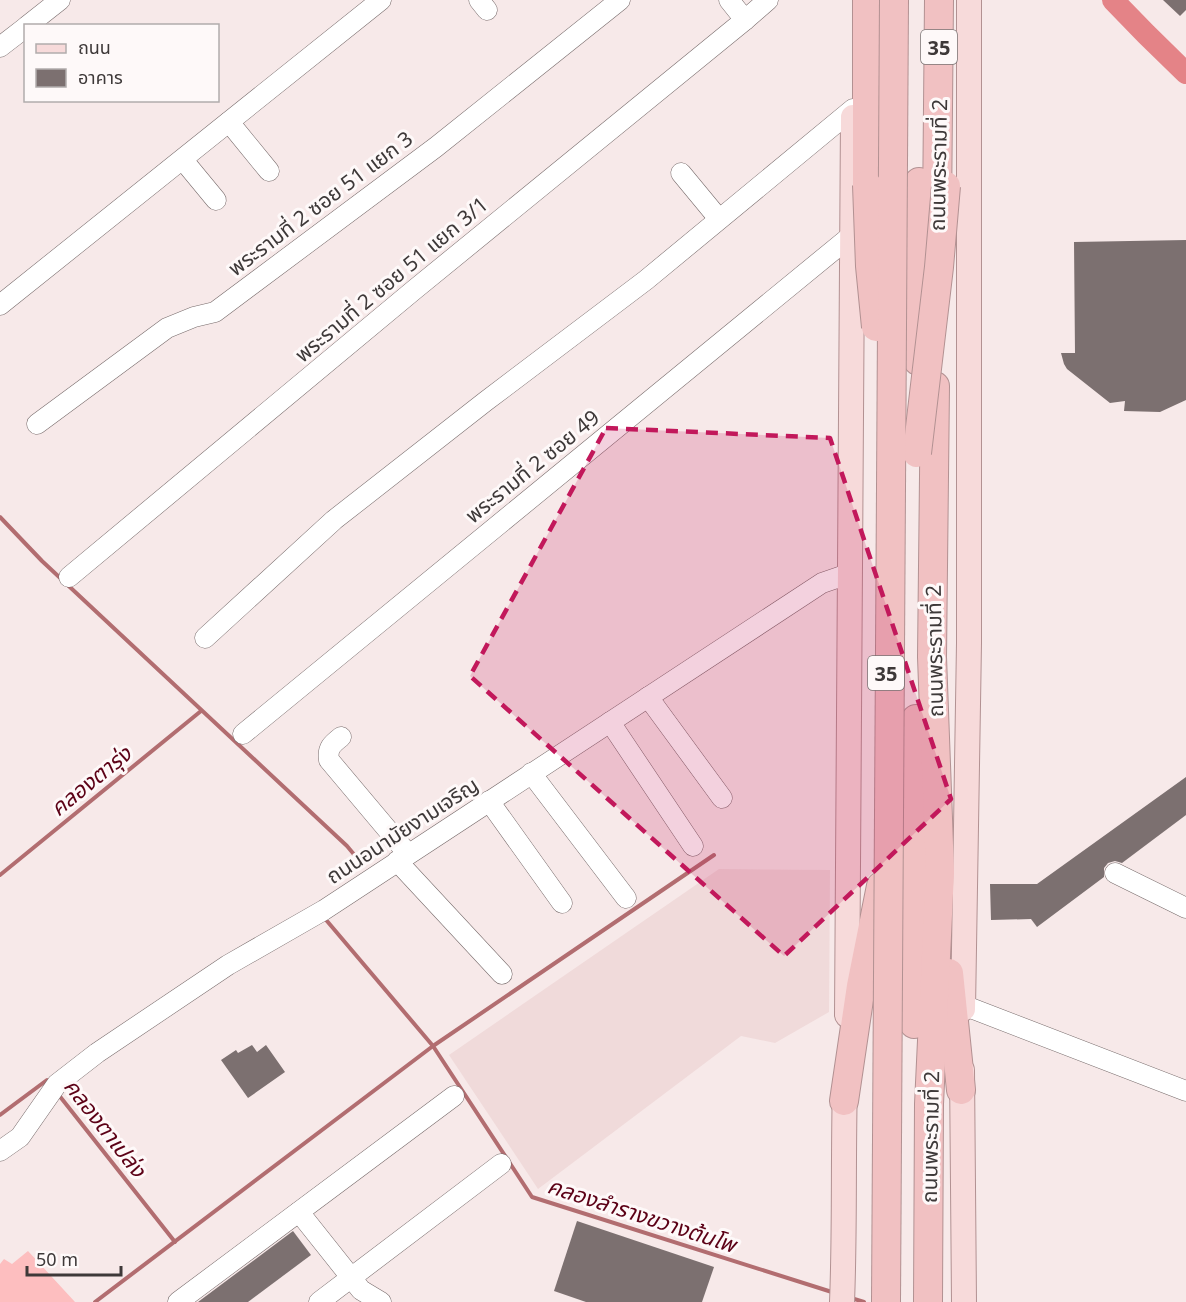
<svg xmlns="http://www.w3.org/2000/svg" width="1186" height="1302" viewBox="0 0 1186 1302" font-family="'Noto Sans','Noto Sans Thai',sans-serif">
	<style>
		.built { fill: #f0dada }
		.green { fill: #fdbebf }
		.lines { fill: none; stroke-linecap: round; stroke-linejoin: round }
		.stream { stroke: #b26d70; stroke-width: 4 }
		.river { stroke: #e48387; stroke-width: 22 }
		.building { fill: #7c7070 }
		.minor-casing { stroke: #776b6b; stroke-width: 21 }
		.major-casing { stroke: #b29192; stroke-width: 26 }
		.highway-casing { stroke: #b29192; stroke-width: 30 }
		.minor { stroke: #fff; stroke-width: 20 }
		.major { stroke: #f7dada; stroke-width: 24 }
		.highway { stroke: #f1c1c2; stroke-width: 28 }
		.highway-bridge-casing { stroke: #b29192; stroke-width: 30; stroke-linecap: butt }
		.highway-bridge { stroke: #f1c1c2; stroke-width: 28 }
		.marked { fill: #c2185b; fill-opacity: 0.2; stroke: #c2185b; stroke-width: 4.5; stroke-dasharray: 12 8; stroke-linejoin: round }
		.labels { text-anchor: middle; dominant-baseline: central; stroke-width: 6; stroke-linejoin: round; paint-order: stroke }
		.shield { fill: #fef9f9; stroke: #787373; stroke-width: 1.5 }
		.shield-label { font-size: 20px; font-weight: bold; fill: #3e3939 }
		.street-label { font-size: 21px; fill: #3e3939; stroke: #fef9f9 }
		.water-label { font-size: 22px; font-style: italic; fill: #5c0116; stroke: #fef9f9 }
	</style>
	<rect width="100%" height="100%" fill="#f7e9e9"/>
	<polygon class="built" points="719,869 830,870 829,1012 775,1043 741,1036 538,1189 449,1055"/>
	<polygon class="green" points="28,1251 75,1302 0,1302 0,1264 4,1259 12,1264"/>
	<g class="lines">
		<g class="stream">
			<polyline points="0,517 42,561 347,846 362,864"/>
			<polyline points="0,875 201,711"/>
			<polyline points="327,921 433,1046 532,1197 835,1293"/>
			<polyline points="58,1094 175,1242"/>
			<polyline points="0,1115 47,1080 50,1083"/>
			<polyline points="851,1298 864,1302"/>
			<polyline points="95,1302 433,1046 714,855"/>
		</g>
		<polyline class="river" points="1113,0 1146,34 1186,73"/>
	</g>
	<g class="building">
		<polygon points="1163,0 1186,0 1186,10 1180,16"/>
		<polygon points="1186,240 1186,400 1160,412 1124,411 1125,401 1110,403 1067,369 1064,364 1061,353 1075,353 1074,242"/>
		<polygon points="1186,777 1186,815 1122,863 1115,861 1108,863 1104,868 1104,877 1037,927 1031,919 991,920 990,884 1037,884"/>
		<polygon points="252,1045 257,1052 266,1045 285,1072 248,1098 221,1060 236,1050 238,1053"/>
		<polygon points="577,1221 714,1267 702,1302 586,1302 554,1291"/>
		<polygon points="293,1231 311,1255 248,1302 198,1302"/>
	</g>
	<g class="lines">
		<defs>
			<g id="minor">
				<polyline points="479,0 487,10"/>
				<polyline points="729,0 745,20 768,0"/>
				<polyline points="27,26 60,0"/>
				<polyline points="0,47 26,27"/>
				<polyline points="229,122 269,171"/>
				<polyline points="183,160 216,200"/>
				<polyline points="681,173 719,219"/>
				<polyline points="0,305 381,0"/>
				<polyline points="37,424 167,328 194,317 215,312 436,147 620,0"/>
				<polyline points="69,577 414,290 745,20"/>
				<polyline points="205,638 334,520 486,401 646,280 853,109"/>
				<polyline points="648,697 722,798"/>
				<polyline points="610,722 693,846"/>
				<polyline points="243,734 852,235"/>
				<path d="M341 737C332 744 327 748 329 760L408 854"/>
				<polyline points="531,773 626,898"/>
				<polyline points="489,801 562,903"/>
				<polyline points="397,861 502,974"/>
				<polyline points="1115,873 1186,908"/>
				<polyline points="963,1005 1186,1091"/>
				<polyline points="0,1151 20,1137 57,1084 97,1053 228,965 324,910 822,583 851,573"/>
				<polyline points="299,1212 361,1290 381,1302"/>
				<polyline points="178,1302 454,1096"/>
				<polyline points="319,1302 501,1164"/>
			</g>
			<g id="major">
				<polyline points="963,1009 969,643 969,0"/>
				<polyline points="847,1015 853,117"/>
				<polyline points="962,1070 964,1302"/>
				<path d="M842 1302C845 1229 843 1156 845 1083"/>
			</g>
			<g id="highway">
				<polyline points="867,185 867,0"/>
				<polyline points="937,214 939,0"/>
				<polyline points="918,361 919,182"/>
				<polyline points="949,973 961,1090"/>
				<polyline points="914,1024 916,719"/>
				<polyline points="844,1101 861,986 881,886"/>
				<polyline points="928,1302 929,1104 940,872 932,657 935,386"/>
			</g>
		</defs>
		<use href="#minor" class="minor-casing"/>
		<use href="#major" class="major-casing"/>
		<use href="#highway" class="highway-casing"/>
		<use href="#minor" class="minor"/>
		<use href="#major" class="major"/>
		<use href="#highway" class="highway"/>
		<defs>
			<g id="highway-bridge">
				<polyline points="867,185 870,266 876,327"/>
				<polyline points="917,453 939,267 946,186"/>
				<polyline points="886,1302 894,0"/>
			</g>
		</defs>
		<use href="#highway-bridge" class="highway-bridge-casing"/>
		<use href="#highway-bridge" class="highway-bridge"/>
	</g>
	<path class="marked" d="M606 428 830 438 951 799 784 956 470 676Z"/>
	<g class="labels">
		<g class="shield">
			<rect x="921" y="30" width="36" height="34" rx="4.5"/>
			<rect x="868" y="656" width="36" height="34" rx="4.5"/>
		</g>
		<g class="shield-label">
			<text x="939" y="47">35</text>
			<text x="886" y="673">35</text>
		</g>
		<g class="street-label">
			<text transform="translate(938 165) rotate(-89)">ถนนพระรามที่ 2</text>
			<text transform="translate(320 203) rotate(-37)">พระรามที่ 2 ซอย 51 แยก 3</text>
			<text transform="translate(391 279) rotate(-40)">พระรามที่ 2 ซอย 51 แยก 3/1</text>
			<text transform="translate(532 466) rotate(-39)">พระรามที่ 2 ซอย 49</text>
			<text transform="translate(934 651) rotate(-91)">ถนนพระรามที่ 2</text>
			<text transform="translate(402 830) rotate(-33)">ถนนอนามัยงามเจริญ</text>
			<text transform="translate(930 1137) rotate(-89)">ถนนพระรามที่ 2</text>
		</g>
		<g class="water-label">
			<text transform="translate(90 780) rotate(-39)">คลองตารุ่ง</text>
			<text transform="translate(106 1127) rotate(52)">คลองตาเปล่ง</text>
			<text transform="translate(642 1214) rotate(18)">คลองลำรางขวางต้นโพ</text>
		</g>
	</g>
	<rect x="24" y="24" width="195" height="78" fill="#fef9f9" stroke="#b1acac" stroke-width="1.5"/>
	<rect x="36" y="44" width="30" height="9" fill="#f7dada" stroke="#b1acac" stroke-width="1.5"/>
	<text x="78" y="54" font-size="18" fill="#3e3939">ถนน</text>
	<rect x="36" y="69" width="30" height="18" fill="#7c7070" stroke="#b1acac" stroke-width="1.5"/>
	<text x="78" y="84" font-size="18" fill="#3e3939">อาคาร</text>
	<path d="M27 1266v9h94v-9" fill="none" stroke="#3e3939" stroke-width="3"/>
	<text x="36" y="1266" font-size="18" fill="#3e3939" stroke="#fef9f9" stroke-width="4.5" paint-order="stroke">50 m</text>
</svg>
